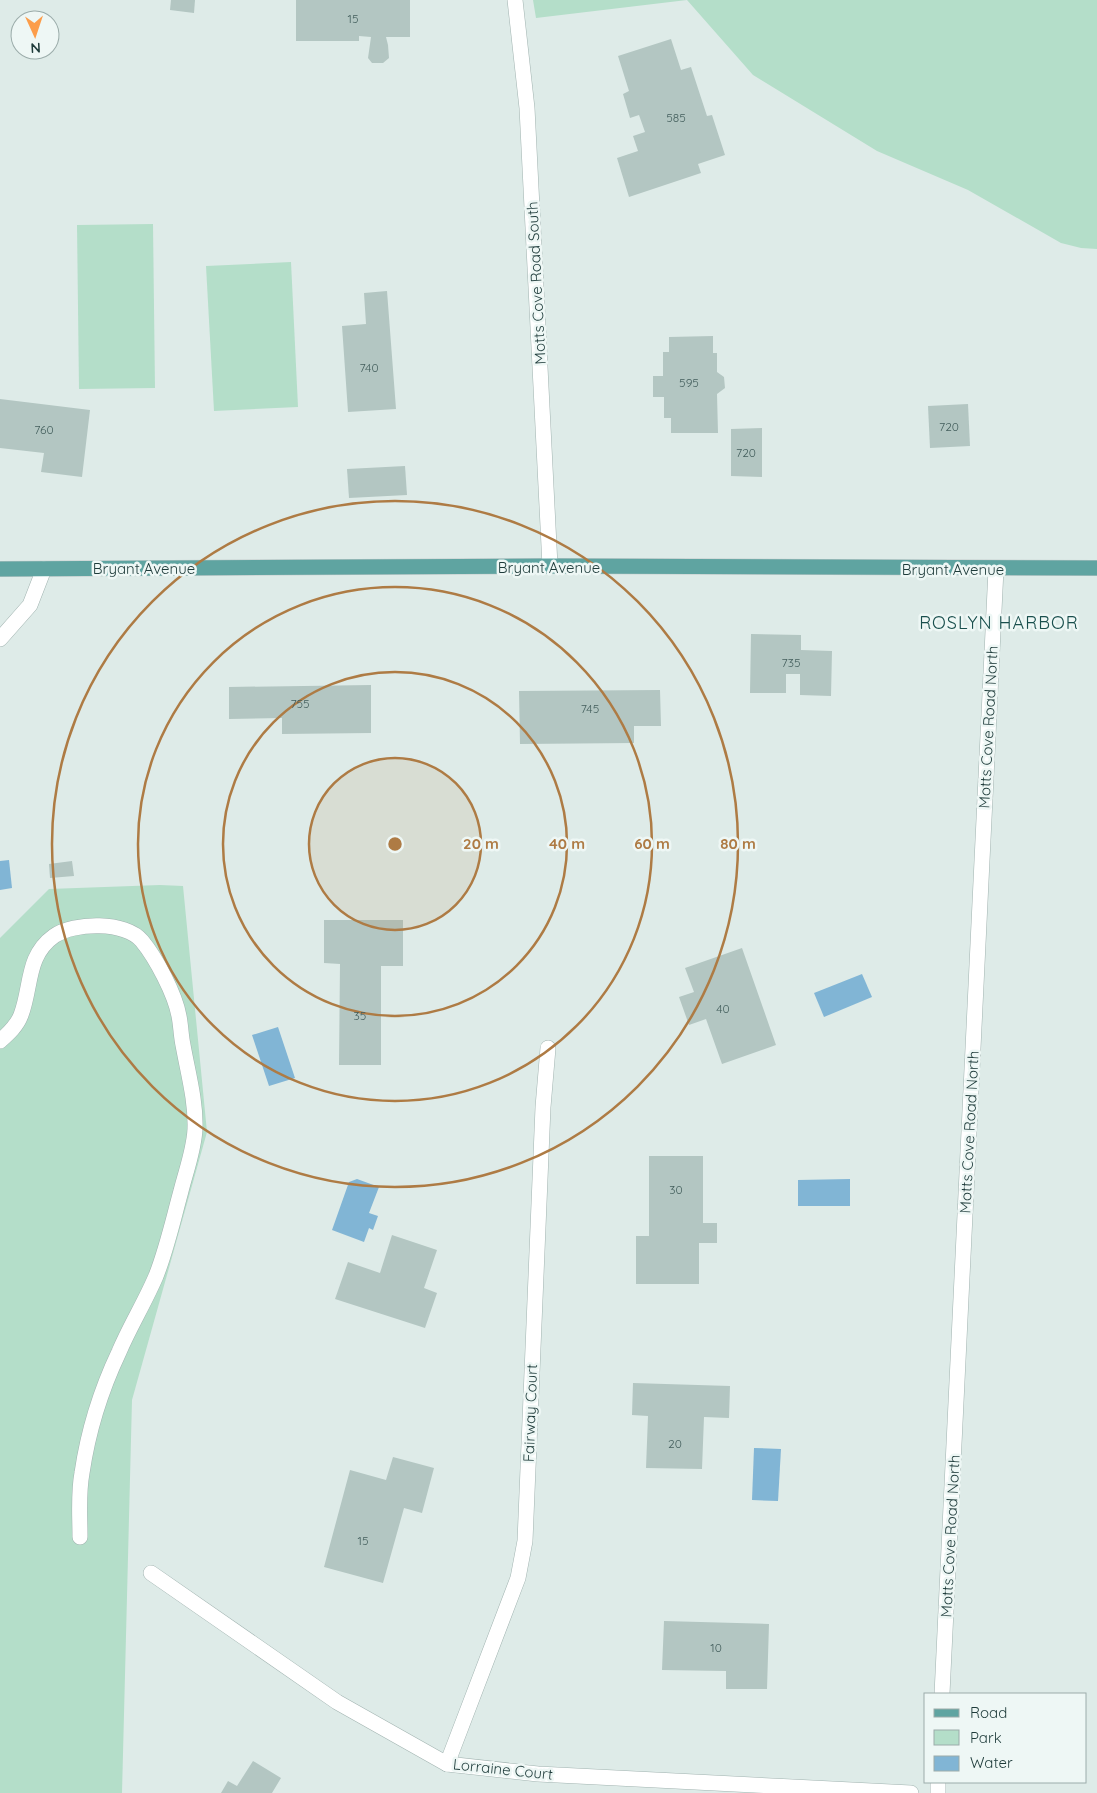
<svg xmlns="http://www.w3.org/2000/svg" width="1097" height="1793" viewBox="0 0 1097 1793" font-family="Quicksand,sans-serif">
	<style>
		.green { fill: #b4dec9 }
		.water { fill: #81b5d5 }
		.building { fill: #b3c6c2 }
		.lines { fill: none; stroke-linecap: round; stroke-linejoin: round }
		.minor-casing { stroke: #a1b3b0; stroke-width: 16 }
		.major-casing { stroke: #c0c8c8; stroke-width: 16 }
		.minor { stroke: #fff; stroke-width: 15 }
		.major { stroke: #5fa4a1; stroke-width: 15 }
		.ring { fill: none; stroke: #ae7b44; stroke-width: 2.5 }
		.labels { text-anchor: middle; dominant-baseline: central; stroke-width: 5; stroke-linejoin: round; paint-order: stroke }
		.number-label { font-size: 12px; fill: #435e5c }
		.street-label { font-size: 15px; fill: #1e3b3a; stroke: #eef7f5 }
		.quarter-label { font-size: 18px; letter-spacing: 1px; fill: #194f4d; stroke: #eef7f5 }
		.centre { fill: #ae7b44; stroke: #eef7f5; stroke-width: 2.5 }
		.ring-label { font-size: 15px; text-anchor: middle; font-weight: bold; fill: #ae7b44; stroke: #eef7f5; stroke-width: 5; stroke-linejoin: round; paint-order: stroke }
	</style>
	<rect width="100%" height="100%" fill="#deebe8"/>
	<g class="green">
		<polygon points="533,0 1097,0 1097,249 1081,248 1061,243 968,190 877,151 753,75 687,0 536,18"/>
		<polygon points="153,224 155,388 79,389 77,225"/>
		<polygon points="291,262 298,407 214,411 206,266"/>
		<polygon points="160,885 183,886 207,1132 132,1400 122,1793 0,1793 0,938 49,889"/>
	</g>
	<g class="water">
		<polygon points="9,860 12,888 0,890 0,861"/>
		<polygon points="862,974 872,997 824,1017 814,993"/>
		<polygon points="278,1027 295,1078 269,1086 252,1035"/>
		<polygon points="357,1179 379,1187 369,1213 378,1216 373,1230 369,1228 364,1242 332,1230 349,1182"/>
		<polygon points="850,1179 850,1206 798,1206 798,1180"/>
		<polygon points="754,1448 781,1449 778,1501 752,1500"/>
	</g>
	<g class="building">
		<polygon points="171,0 195,0 194,13 170,10"/>
		<polygon points="296,0 410,0 410,37 386,37 388,45 389,58 383,63 372,63 368,58 371,37 359,36 359,41 296,41"/>
		<polygon points="671,39 681,70 691,67 707,116 712,115 725,155 698,164 701,173 629,197 617,158 638,151 633,136 645,132 639,115 630,118 623,94 629,91 618,56"/>
		<polygon points="387,291 396,409 348,412 342,326 366,324 364,293"/>
		<polygon points="713,336 713,353 717,353 717,372 724,377 725,388 717,394 718,433 671,433 671,418 664,418 664,397 653,397 653,376 663,376 663,352 669,352 669,337"/>
		<polygon points="0,399 90,410 82,477 41,472 44,453 0,448"/>
		<polygon points="968,404 970,446 930,448 928,406"/>
		<polygon points="762,428 762,477 731,476 731,429"/>
		<polygon points="405,466 407,495 349,498 347,469"/>
		<polygon points="751,634 801,635 801,650 832,651 831,696 800,695 800,674 786,674 786,693 750,693"/>
		<polygon points="371,685 371,733 282,734 282,718 229,719 229,687"/>
		<polygon points="660,690 661,726 634,726 634,743 520,744 519,691"/>
		<polygon points="72,861 74,876 50,878 49,864"/>
		<polygon points="324,920 403,920 403,966 381,966 381,1065 339,1065 340,964 324,963"/>
		<polygon points="742,948 776,1045 722,1064 706,1019 689,1025 679,997 694,992 685,968"/>
		<polygon points="649,1156 703,1156 703,1223 717,1223 717,1243 699,1243 699,1284 636,1284 636,1236 649,1236"/>
		<polygon points="392,1235 437,1250 424,1288 437,1293 425,1328 335,1299 348,1262 380,1273"/>
		<polygon points="633,1383 730,1386 729,1418 704,1417 702,1469 646,1468 648,1416 632,1415"/>
		<polygon points="393,1457 434,1468 422,1513 404,1508 383,1583 324,1567 350,1470 386,1480"/>
		<polygon points="664,1621 769,1624 767,1689 726,1689 726,1671 662,1670"/>
		<polygon points="253,1761 281,1778 272,1793 221,1793 228,1781 237,1786"/>
	</g>
	<g class="lines">
		<defs>
			<g id="minor">
				<polyline points="515,0 527,108 550,566"/>
				<polyline points="0,639 30,605 44,569"/>
				<path d="M0 1041C8 1034 17 1026 21 1015 32 986 26 956 54 936 74 922 126 921 142 941 156 958 175 994 179 1016 181 1026 181 1036 183 1045 188 1073 196 1101 195 1129 194 1150 186 1171 181 1191 173 1220 167 1248 156 1276 145 1302 130 1326 119 1352 101 1390 88 1432 82 1473 78 1494 80 1516 80 1537"/>
				<polyline points="151,1573 337,1702 447,1764 538,1774 911,1793"/>
				<polyline points="942,1694 996,569"/>
				<polyline points="447,1764 518,1578 525,1541 543,1107 548,1048"/>
				<polyline points="938,1793 938,1782"/>
			</g>
			<polyline id="major" points="0,569 550,566 1097,568"/>
		</defs>
		<use href="#minor" class="minor-casing"/>
		<use href="#major" class="major-casing"/>
		<use href="#minor" class="minor"/>
		<use href="#major" class="major"/>
	</g>
	<circle cx="395" cy="844" r="86" fill="#ae7b44" fill-opacity=".12"/>
	<g class="ring">
		<circle cx="395" cy="844" r="86"/>
		<circle cx="395" cy="844" r="172"/>
		<circle cx="395" cy="844" r="257"/>
		<circle cx="395" cy="844" r="343"/>
	</g>
	<g class="labels">
		<g class="number-label">
			<text x="353" y="18">15</text>
			<text x="676" y="117">585</text>
			<text x="369" y="367">740</text>
			<text x="689" y="382">595</text>
			<text x="949" y="426">720</text>
			<text x="44" y="429">760</text>
			<text x="746" y="452">720</text>
			<text x="791" y="662">735</text>
			<text x="300" y="703">755</text>
			<text x="590" y="708">745</text>
			<text x="723" y="1008">40</text>
			<text x="360" y="1015">35</text>
			<text x="676" y="1189">30</text>
			<text x="675" y="1443">20</text>
			<text x="363" y="1540">15</text>
			<text x="716" y="1647">10</text>
		</g>
		<g class="street-label">
			<text transform="translate(536 283) rotate(-93)">Motts Cove Road South</text>
			<text x="549" y="567">Bryant Avenue</text>
			<text x="144" y="568">Bryant Avenue</text>
			<text x="953" y="569">Bryant Avenue</text>
			<text transform="translate(988 727) rotate(-87)">Motts Cove Road North</text>
			<text transform="translate(969 1132) rotate(-87)">Motts Cove Road North</text>
			<text transform="translate(530 1413) rotate(-88)">Fairway Court</text>
			<text transform="translate(950 1536) rotate(-87)">Motts Cove Road North</text>
			<text transform="translate(503 1769) rotate(6)">Lorraine Court</text>
		</g>
		<g class="quarter-label">
			<text x="999" y="622">ROSLYN HARBOR</text>
		</g>
	</g>
	<circle cx="395" cy="844" r="8" class="centre"/>
	<g class="ring-label">
		<text x="481" y="849">20 m</text>
		<text x="567" y="849">40 m</text>
		<text x="652" y="849">60 m</text>
		<text x="738" y="849">80 m</text>
	</g>
	<rect x="924" y="1693" width="162" height="90" fill="#eef7f5" stroke="#9bacaa"/>
	<rect x="934" y="1709" width="25" height="8" fill="#5fa4a1" stroke="#9bacaa"/>
	<text x="970" y="1718" font-size="15" fill="#1e3b3a">Road</text>
	<rect x="934" y="1730" width="25" height="15" fill="#b4dec9" stroke="#9bacaa"/>
	<text x="970" y="1743" font-size="15" fill="#1e3b3a">Park</text>
	<rect x="934" y="1756" width="25" height="15" fill="#81b5d5" stroke="#9bacaa"/>
	<text x="970" y="1768" font-size="15" fill="#1e3b3a">Water</text>
	<g transform="translate(35 35) rotate(177)"><circle r="24" fill="#eef7f5" stroke="#9bacaa"/>
	<path d="M0-4L9 19L0 12L-9 19Z" fill="#fc9d4a"/>
	<text y="-8" font-size="14" font-weight="bold" text-anchor="middle" fill="#1e3b3a">N</text>
	</g>
</svg>
